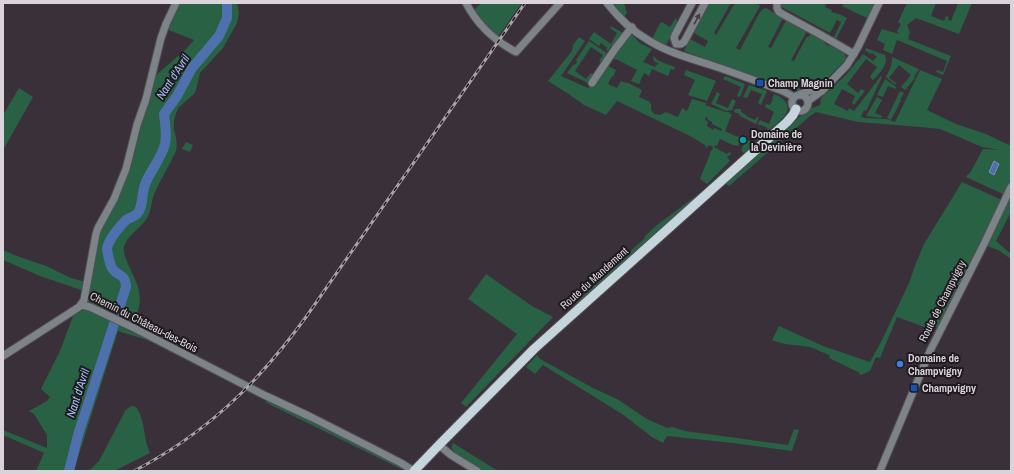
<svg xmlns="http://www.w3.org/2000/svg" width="1014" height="474" viewBox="0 0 1014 474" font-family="'Archivo Narrow',sans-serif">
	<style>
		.green { fill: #286144; fill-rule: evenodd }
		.water { fill: #4e70ac; stroke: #788eba }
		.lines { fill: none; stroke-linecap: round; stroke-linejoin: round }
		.river { stroke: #4e70ac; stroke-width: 10 }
		.minor-casing { stroke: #574e57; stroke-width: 9 }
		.major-casing { stroke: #574e57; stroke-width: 11 }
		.minor { stroke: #7c8488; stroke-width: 7 }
		.major { stroke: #c5d5dc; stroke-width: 9 }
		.rail-casing { stroke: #a9a2a9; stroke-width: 3 }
		.rail { stroke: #1e1a1e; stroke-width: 1.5; stroke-dasharray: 4.5; stroke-linecap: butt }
		.oneway { fill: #3f3f43 }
		.transit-dot { fill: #1a4fb4; stroke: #1e1a1e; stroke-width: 1.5 }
		.culture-dot { fill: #0f9aa8; stroke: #1e1a1e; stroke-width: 1.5 }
		.shop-dot { fill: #3f7fe0; stroke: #1e1a1e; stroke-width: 1.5 }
		.labels { text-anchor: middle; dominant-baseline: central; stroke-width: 4; stroke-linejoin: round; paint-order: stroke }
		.poi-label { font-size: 11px; font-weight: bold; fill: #dad4da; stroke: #1e1a1e; text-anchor: start }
		.street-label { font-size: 11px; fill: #dad4da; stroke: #1e1a1e }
		.water-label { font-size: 12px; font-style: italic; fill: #a2c0f2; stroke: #1e1a1e }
	</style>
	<rect width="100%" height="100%" fill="#3a303a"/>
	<g class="green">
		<path d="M179 3H237L239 13 237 23 223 48 200 73 196 90 194 94 179 107C175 114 173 122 174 130 176 138 178 143 176 151 170 165 161 178 155 192 151 200 152 210 147 218 141 228 127 235 124 247 123 253 126 258 128 264 138 286 145 296 135 320 132 319 128 321 125 320 116 319 99 309 90 304L88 301 98 235 107 216 154 77 185 50 194 40 166 29ZM111 234H117L111 244 105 248 106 241Z"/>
		<polygon points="481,3 522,3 497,38 474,12 475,9"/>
		<polygon points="612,3 624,3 627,13 624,17"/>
		<polygon points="710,3 731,3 714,33 716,35 735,3 756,3 759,5 760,6 736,48 740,50 760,12 763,9 766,8 783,18 768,47 771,48 784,24 786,21 789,21 807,31 791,60 794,61 806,38 812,34 825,42 825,44 829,46 830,45 845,54 846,59 827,79 810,88 797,91 750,75 684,51 690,39 705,47 708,41 694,33 702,16"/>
		<polygon points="780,3 826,3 825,7 832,10 831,12 839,14 847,18 836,39 834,38 834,37 841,22 837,20 830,33 780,6"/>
		<polygon points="844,3 876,3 869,19 842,6"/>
		<polygon points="907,3 936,3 931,16 944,21 946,16 949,17 948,20 951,21 958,3 972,3 959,34 916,18 907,25 910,32 908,39 951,56 943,75 936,72 937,70 943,72 947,61 897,40 892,54 883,50 885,44 877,40 882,29 899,34 897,31 901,24 898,22"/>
		<polygon points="676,18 678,24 666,45 652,39 660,23 662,22 670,27"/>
		<polygon points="611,26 623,33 614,46 612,45 608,51 606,50 607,48 601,43 599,46 589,39 594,32 611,44 617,33 610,28"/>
		<polygon points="631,34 640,43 652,49 643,62 655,67 656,65 659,64 654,61 653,58 654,56 657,60 675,67 674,70 671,69 668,76 652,69 649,76 644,73 639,84 631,81 637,70 618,60 613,59 621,44"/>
		<path d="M579 37 585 41 561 76 588 88 591 85 594 87 593 82 608 64 610 67 616 70 613 77 612 76 608 84 617 88 621 81 626 83H628L642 90 639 97 650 102V104H651V110L654 114 660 115 666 112 678 117 682 108 687 111 692 99 706 103 705 105 726 112H730L729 114H732L725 131 735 136 741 137 739 143H740L738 146 733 145 720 139 717 146 715 145 714 147 727 154 730 152 731 154 727 157 730 161 707 184 700 179 701 176 710 154V152L712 150 713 147 709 145 706 148 705 145 690 136 617 101 606 115 584 105 570 95 548 81 572 51 573 45ZM706 117 708 118 707 119 712 122V124L722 129 721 131 714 128 713 130 707 126 708 122 705 120Z"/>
		<polygon points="589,41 607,53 605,55 607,56 602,63 599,61 603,55 591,47 575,71 586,79 591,73 594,75 588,83 567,73 574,64 575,65 577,62 576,60"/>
		<path d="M866 48 885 55C889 65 879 73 873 80L870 77 877 67 866 59 847 84 858 93 861 89 865 91 854 105 852 103 855 96 842 89 834 104 848 111 849 108 854 111 881 76 882 77 866 111 864 110 861 117 865 118 887 119 895 122 920 70 942 79 927 110 956 124 986 134 1009 145 1011 136V181L1005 195 966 177 967 175 970 173 983 149 1000 150 982 147 940 129 920 127 858 122 816 112 810 116 729 186 725 183 803 114 812 108 820 105 821 99 822 97 846 75 858 60H859L863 54 873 61 877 57 872 53 871 54 865 50Z"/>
		<path d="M892 57 919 69 914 77 915 78 905 90 901 87 911 75 899 65 889 78 896 83 895 85 886 77C889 70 893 64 892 57Z"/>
		<polygon points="686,70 716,81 707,101 688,95 695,80 684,75"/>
		<polygon points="725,76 745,84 740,97 737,96 741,87 723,79"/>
		<polygon points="885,79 896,87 896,89 888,86 883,97 877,95"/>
		<polygon points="749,85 767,91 761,105 758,103 762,94 751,90 747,98 743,97"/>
		<polygon points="19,88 33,97 3,150 3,115"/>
		<polygon points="900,91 904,93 900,100 901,100 891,120 887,118"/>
		<polygon points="717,92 720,94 716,103 728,108 732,99 736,101 732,110 726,111 711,104"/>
		<path d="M774 94C783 97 792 105 785 115 781 121 774 126 768 130L766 127 757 124 760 120 769 124 774 112 765 107 766 104 770 105 773 99H772Z"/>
		<polygon points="877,97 882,100 875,113 882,116 881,118 866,116"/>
		<polygon points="735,109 741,109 741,112 746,115 746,116 755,120 757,117 759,117 756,124 740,116 739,114 734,112"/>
		<polygon points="746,139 751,142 754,144 744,153 741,150"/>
		<polygon points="186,142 193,145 190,152 182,149"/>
		<path d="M962 182 1002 200 938 328 933 326 930 329 897 317 880 358 876 357 870 371 861 375 858 372 829 358 830 356C824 353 817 349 810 347 797 345 784 345 772 340L779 326 823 346 870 362 882 340 909 283 916 263 924 244Z"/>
		<polygon points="700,193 701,194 577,304 576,303 609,270 645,238 644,237 657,225"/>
		<polygon points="1011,195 1011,212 996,241 1011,254 1011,259 998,250 987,246"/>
		<polygon points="3,250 14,255 46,266 71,278 86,282 84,291 40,276 3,260"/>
		<polygon points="486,274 532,306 553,317 466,407 461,403 517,334 468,299"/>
		<polygon points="86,308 97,313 112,321 107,331 74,436 65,471 36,471 44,453 3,435 3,430 47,448 47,435 34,414 29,411 47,401 50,397 41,389 60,351 73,316"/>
		<polygon points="117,324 134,333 140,334 241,387 147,340 118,331 74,470 79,471 71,471 81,435"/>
		<polygon points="537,355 540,359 593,388 617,399 647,419 667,428 672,427 685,431 788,445 794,429 799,430 792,451 733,443 667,436 663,443 652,437 622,414 543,365 535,374 526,367"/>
		<polygon points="269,400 400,465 401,469 265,402"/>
		<path d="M132 406 136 407C146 421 143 439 150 453L114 471H85L91 469 99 461 125 411 128 408Z"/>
		<path d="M453 443 498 471H484L456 454C453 451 450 447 453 443Z"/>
	</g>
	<polygon class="water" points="994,161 999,164 994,175 989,172"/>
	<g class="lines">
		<g class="river">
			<path d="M117 315 126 287C126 273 116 276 112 268 110 265 107 251 107 248 109 239 120 226 126 220 129 218 134 217 137 214 144 206 141 192 146 182 151 170 162 157 165 144 167 135 165 123 164 114L177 96 192 68 219 36 227 18V3"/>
			<polyline points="69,471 78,435 114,324"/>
		</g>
		<defs>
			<g id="minor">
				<path d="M466 3C477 24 495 41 516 52L560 3"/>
				<path d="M607 3C618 17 632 31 648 40 667 52 689 58 711 65 735 73 759 82 783 91L794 97"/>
				<polyline points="692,3 675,35 674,38 676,44 681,44 684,42 705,3"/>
				<polyline points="777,3 777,8 779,12 786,16 821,35 854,54"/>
				<polyline points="592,83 615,49 632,27"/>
				<polyline points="800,94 825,86"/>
				<circle cx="800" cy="103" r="8"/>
				<polyline points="808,101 822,91 847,65 858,47 879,3"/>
				<polyline points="81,305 90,307 132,327 264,395 311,417 372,448 401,463 414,471"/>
				<polyline points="3,356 79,307 84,300 96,234 98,228 114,199 126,169 137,125 146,99 161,38 166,24 176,3"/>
				<polyline points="439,445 451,455 477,471"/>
				<polyline points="880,471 930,351 984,244 1011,187"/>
			</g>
			<polyline id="major" points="414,471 439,445 534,349 787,122 793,115 796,109"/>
		</defs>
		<use href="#minor" class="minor-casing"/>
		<use href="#major" class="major-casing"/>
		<use href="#minor" class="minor"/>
		<use href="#major" class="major"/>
		<defs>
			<path id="rail" d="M134 471C207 433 258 383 306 317L525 3"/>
		</defs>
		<use href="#rail" class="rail-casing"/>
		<use href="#rail" class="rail"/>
	</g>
	<defs><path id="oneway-solid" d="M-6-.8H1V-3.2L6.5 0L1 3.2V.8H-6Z"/></defs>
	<use class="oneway" href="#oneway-solid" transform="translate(697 19) rotate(-62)"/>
	<g class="transit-dot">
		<rect x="756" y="79" width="8" height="8" rx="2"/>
		<rect x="910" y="384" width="8" height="8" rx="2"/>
	</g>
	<circle class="culture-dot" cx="743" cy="140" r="4"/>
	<circle class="shop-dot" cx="900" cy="364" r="4"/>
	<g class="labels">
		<g class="poi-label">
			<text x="768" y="83">Champ Magnin</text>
			<text x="751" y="134">Domaine de<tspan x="751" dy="13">la Devinière</tspan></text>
			<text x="908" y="358">Domaine de<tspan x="908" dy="13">Champvigny</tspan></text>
			<text x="922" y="388">Champvigny</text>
		</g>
		<g class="street-label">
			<text transform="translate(594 278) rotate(-42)">Route du Mandement</text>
			<text transform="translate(942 301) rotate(-63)">Route de Champvigny</text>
			<text transform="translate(144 322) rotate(27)">Chemin du Château-des-Bois</text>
		</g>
		<g class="water-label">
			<text transform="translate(173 77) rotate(-57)">Nant d'Avril</text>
			<text transform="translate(78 393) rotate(-72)">Nant d'Avril</text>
		</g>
	</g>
	<rect width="1014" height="474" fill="none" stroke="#dad4da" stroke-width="8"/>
</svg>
